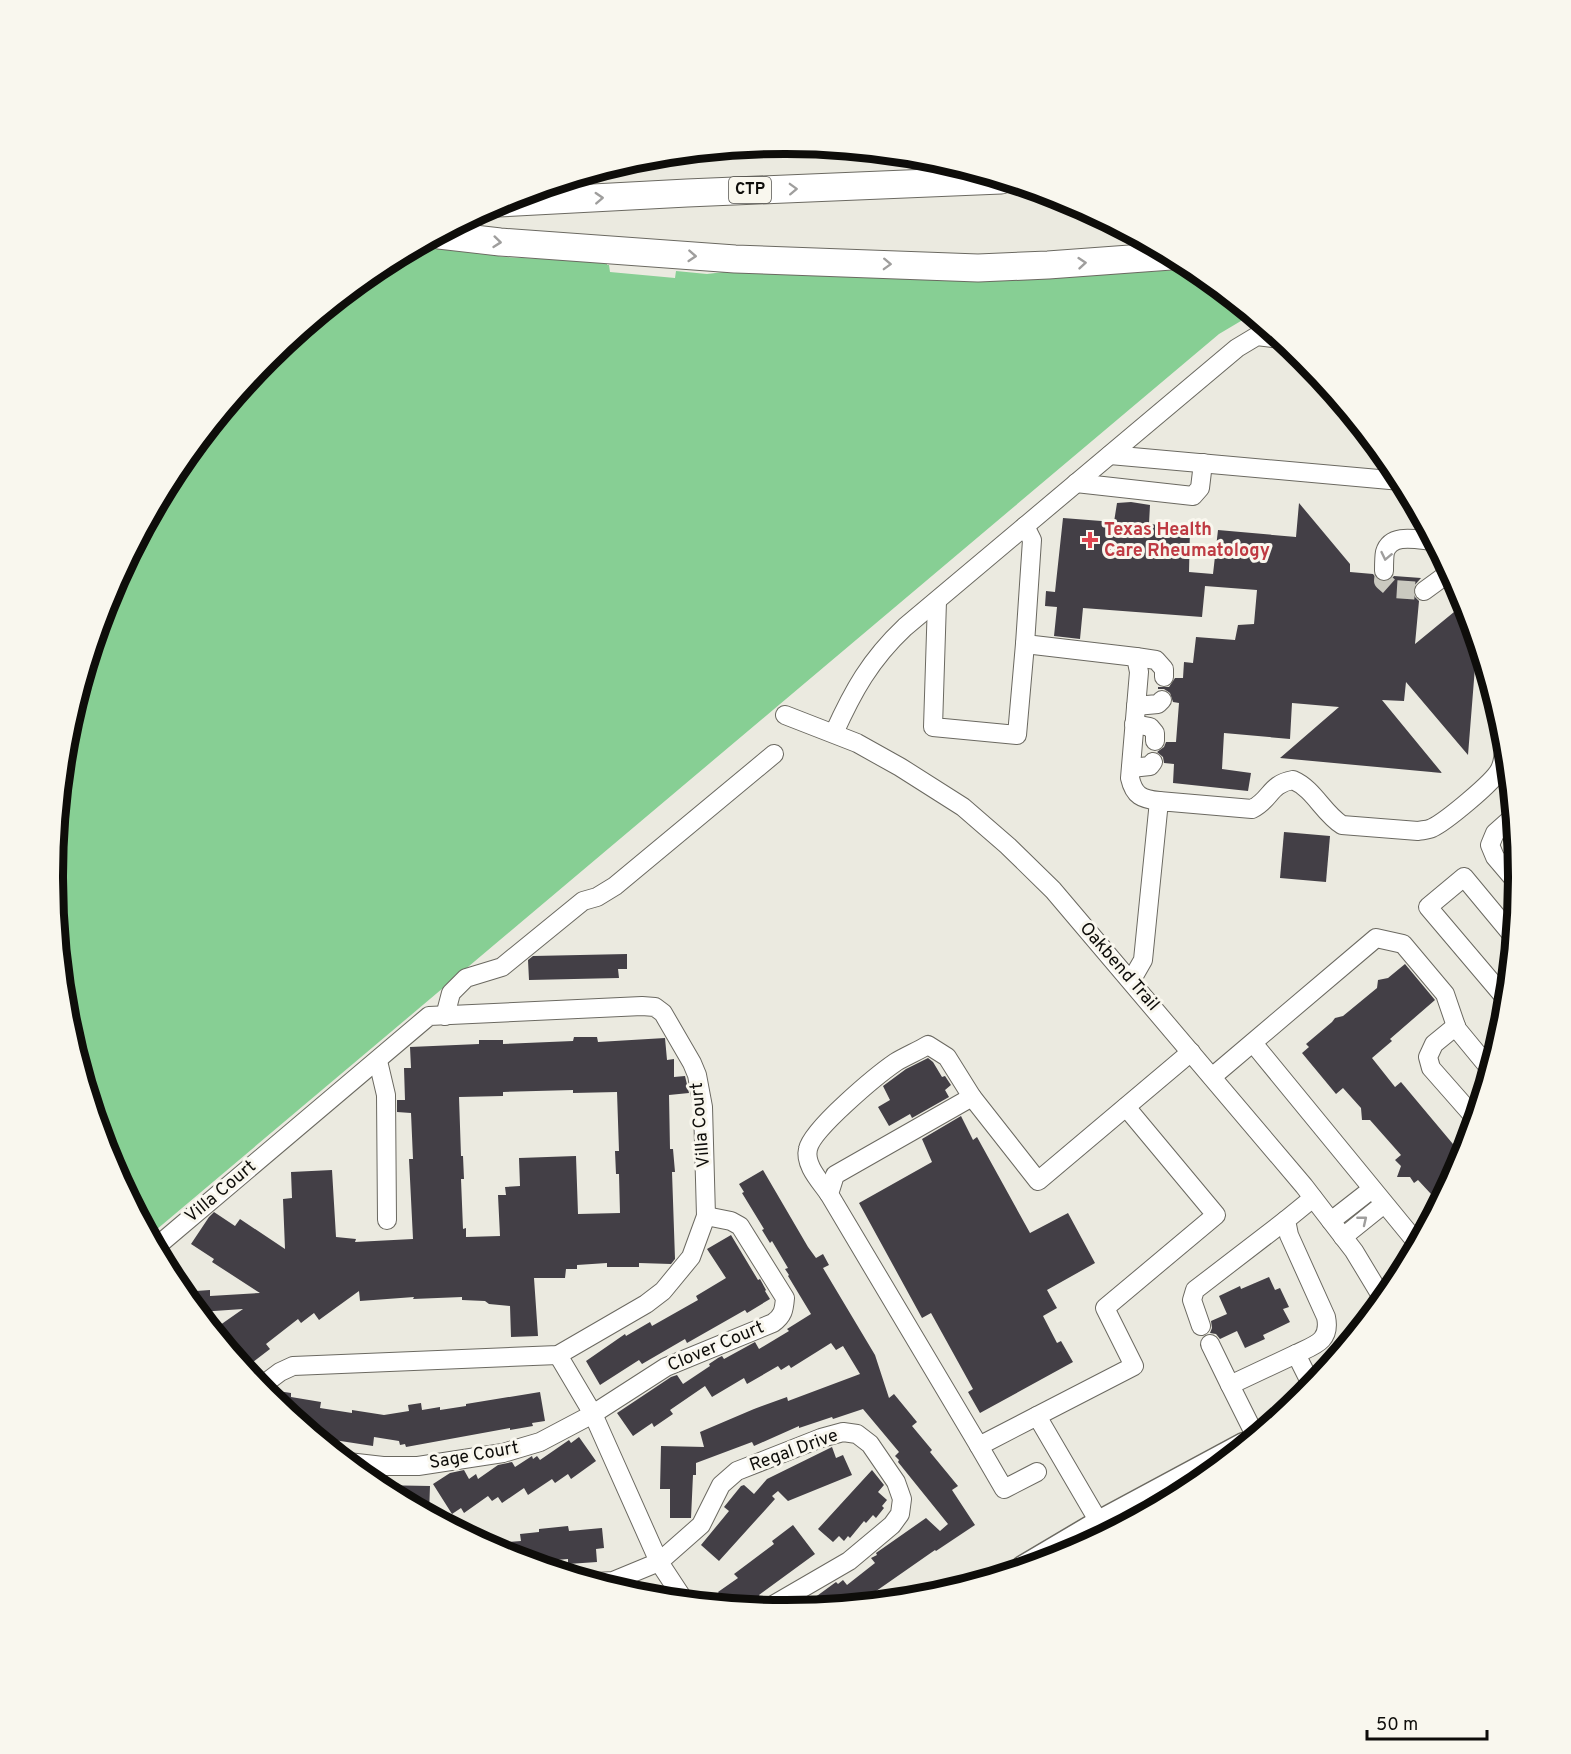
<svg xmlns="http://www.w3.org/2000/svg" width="1571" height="1754" viewBox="0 0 1571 1754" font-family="Overpass,sans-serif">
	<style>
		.green { fill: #87cf94 }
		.building { fill: #433f46; fill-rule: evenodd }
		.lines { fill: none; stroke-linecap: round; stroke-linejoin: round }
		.minor-tunnel { stroke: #cac9c0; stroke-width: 18; stroke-dasharray: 18 9; stroke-linecap: butt }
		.minor-casing { stroke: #6b6961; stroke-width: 20 }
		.major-casing { stroke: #6b6961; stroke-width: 25 }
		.highway-casing { stroke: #6b6961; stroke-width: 29 }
		.minor { stroke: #fff; stroke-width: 18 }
		.major { stroke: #fff; stroke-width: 22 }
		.highway { stroke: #fff; stroke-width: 27 }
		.oneway { stroke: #9f9e9d }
		.health-dot { fill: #e0444e; stroke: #f9f7ee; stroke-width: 2 }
		.labels { text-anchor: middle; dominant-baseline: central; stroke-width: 6; stroke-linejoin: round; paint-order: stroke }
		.shield { fill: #f9f7ee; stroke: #54534e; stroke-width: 1.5 }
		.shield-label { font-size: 16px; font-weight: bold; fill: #0e0d0a }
		.health-label { font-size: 18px; font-weight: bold; fill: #be3a42; stroke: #f9f7ee; text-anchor: start }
		.street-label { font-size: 18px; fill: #0e0d0a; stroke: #f9f7ee }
		.rim { fill: none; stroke: #0e0d0a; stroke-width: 8 }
	</style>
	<rect width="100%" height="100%" fill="#ebeae0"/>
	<polygon class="green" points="417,247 459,249 504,257 607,262 607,265 609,265 610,272 675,278 676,271 707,274 732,271 926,279 1036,278 1195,269 1251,315 1219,334 150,1235 108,1157 67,1020 53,877 67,734 108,596 176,469 267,358 379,267"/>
	<g class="building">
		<polygon points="1131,502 1150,505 1149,524 1190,528 1189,572 1213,574 1218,530 1296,537 1299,503 1350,564 1350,572 1373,574 1378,580 1383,582 1390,580 1394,576 1421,578 1414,586 1413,592 1415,597 1419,601 1415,644 1465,603 1477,642 1468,755 1406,682 1404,701 1382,700 1442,773 1280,758 1339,707 1292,703 1290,739 1224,733 1222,769 1251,773 1248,791 1173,783 1174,764 1164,763 1163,757 1157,752 1164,747 1166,742 1176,742 1179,703 1173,702 1170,693 1164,689 1158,689 1158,687 1169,687 1175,678 1183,678 1184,662 1193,663 1196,637 1235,640 1238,625 1254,624 1257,590 1205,586 1202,617 1083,608 1080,639 1054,636 1057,607 1045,606 1046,591 1055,592 1063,518 1114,522 1117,503"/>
		<polygon points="1284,832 1330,836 1326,882 1280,878"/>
		<polygon points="627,954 627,969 618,969 619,978 529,980 528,960 533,956"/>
		<polygon points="1405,964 1435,1000 1390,1039 1392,1041 1372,1058 1395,1087 1401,1082 1463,1156 1442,1197 1436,1190 1431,1194 1418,1180 1414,1183 1410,1177 1397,1177 1401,1166 1395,1160 1401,1155 1370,1120 1362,1120 1361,1108 1343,1088 1336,1094 1302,1053 1309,1047 1306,1044 1332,1022 1335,1018 1343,1016 1377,988 1378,980 1388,978"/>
		<path d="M574 1037H597L598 1042 665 1038 667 1060 674 1059V1077L685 1076 689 1093 669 1095 670 1149H673L675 1172H672L675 1259 671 1264 639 1263V1267H607V1263L577 1265V1269H566L565 1278H534L538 1336 511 1337 510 1306 489 1304 485 1301 462 1300V1297L413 1299 414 1297 360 1301 359 1291 319 1320 314 1313 301 1323 298 1319 266 1344 270 1349 245 1368 213 1330 243 1309 199 1312 182 1292 210 1290V1296L260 1293 212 1262 214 1259 191 1244 209 1217 214 1212 235 1226 240 1219 285 1249 283 1199 292 1198 291 1172 332 1170 336 1237 356 1239 355 1242 413 1239 409 1159H413L411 1113 397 1112V1100H405L404 1068H411L410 1047 479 1044V1040H503V1044L573 1041ZM573 1090V1093L617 1092 619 1151H615L616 1174H619L620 1213 578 1214 576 1156 519 1158 520 1186 505 1187 506 1195H498L500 1236 466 1237V1228L463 1229 461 1179H464L463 1156H461L459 1097 503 1096V1092Z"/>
		<polygon points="928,1058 933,1062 942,1077 945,1076 951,1085 945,1090 949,1097 912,1118 910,1114 889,1126 878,1107 890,1100 883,1086 906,1069"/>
		<polygon points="961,1116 973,1140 977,1137 1030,1233 1068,1213 1095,1263 1047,1290 1057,1308 1043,1316 1057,1343 1061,1341 1073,1362 980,1413 968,1392 973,1389 931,1313 922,1318 859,1203 932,1162 922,1139"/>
		<polygon points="763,1170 808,1247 816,1258 823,1254 829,1265 823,1268 875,1355 889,1398 894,1394 917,1422 912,1426 932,1450 930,1452 958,1486 952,1490 975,1525 936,1551 935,1550 859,1603 799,1609 836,1582 838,1584 843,1580 847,1585 875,1563 871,1558 877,1555 876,1553 926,1518 940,1531 948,1524 898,1462 899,1460 895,1456 899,1452 863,1409 833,1419 832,1417 799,1428 799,1426 754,1446 752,1442 696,1463 696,1475 693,1475 691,1518 670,1518 670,1489 660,1489 661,1446 704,1447 700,1432 754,1409 787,1397 788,1401 860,1374 843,1346 836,1350 831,1343 791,1368 789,1365 781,1370 778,1366 747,1384 744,1378 712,1397 705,1386 670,1410 673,1414 654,1427 652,1423 633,1436 617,1413 671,1377 677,1375 683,1384 710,1366 709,1364 718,1358 722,1356 724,1359 755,1342 759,1349 789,1331 787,1329 811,1314 788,1276 789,1275 785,1269 788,1268 772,1241 770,1243 762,1230 764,1229 742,1193 744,1192 739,1184"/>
		<polygon points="731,1235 758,1280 760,1279 766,1290 765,1291 770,1299 747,1313 745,1310 687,1343 685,1339 642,1364 639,1360 600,1385 586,1361 625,1334 626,1336 650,1322 652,1326 698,1300 696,1296 726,1278 707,1249"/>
		<polygon points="1269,1277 1275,1290 1280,1288 1289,1307 1283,1309 1290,1322 1263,1335 1265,1339 1245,1348 1237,1331 1220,1339 1216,1334 1210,1333 1212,1328 1211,1321 1227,1314 1219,1296 1240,1286 1241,1289"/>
		<polygon points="278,1391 291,1393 291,1397 321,1402 320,1408 352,1413 352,1410 384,1415 409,1411 408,1405 421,1403 422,1410 440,1407 440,1410 466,1406 466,1404 540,1392 545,1421 532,1423 533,1426 510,1430 510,1428 406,1447 405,1444 400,1445 399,1441 374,1437 373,1446 334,1440 334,1441 321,1439 267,1395 270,1394 277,1395"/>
		<polygon points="579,1437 596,1461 571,1479 568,1474 555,1483 552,1479 528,1495 524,1488 502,1503 498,1497 492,1501 488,1496 464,1513 461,1508 452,1514 433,1484 450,1473 464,1470 469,1479 476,1474 478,1479 498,1465 512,1462 515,1467 532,1456 533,1459 537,1456 540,1460 569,1440 571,1443"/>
		<polygon points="832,1447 836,1458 843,1455 852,1475 788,1501 778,1491 772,1496 775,1499 719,1561 701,1545 729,1511 724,1507 741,1486 744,1485 754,1494 767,1479"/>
		<polygon points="872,1470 884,1485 878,1492 887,1500 882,1506 884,1508 876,1518 873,1515 866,1523 864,1521 850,1538 848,1536 844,1541 839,1536 833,1542 818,1529"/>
		<polygon points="376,1485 430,1486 429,1514 378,1486"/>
		<polygon points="793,1525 815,1554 759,1595 760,1597 748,1606 727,1604 718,1592 738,1578 734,1574 774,1544 772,1541"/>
		<polygon points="568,1526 569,1531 602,1528 604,1548 596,1549 597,1562 568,1564 568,1559 531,1562 505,1554 486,1544 521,1541 520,1534 539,1532 539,1529"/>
	</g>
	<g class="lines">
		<polyline class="minor-tunnel" points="1384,571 1383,581 1392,589 1424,591"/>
		<defs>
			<g id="minor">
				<polyline points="1110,455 1401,481"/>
				<polyline points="1076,483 1193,496 1200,488 1203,463"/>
				<path d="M1025 526 1032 540 1025 644 1136 657 1139 672 1130 778C1134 796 1142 799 1159 801"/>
				<path d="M1384 571C1384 565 1384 557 1385 552 1391 532 1419 540 1433 541"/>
				<polyline points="1424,591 1450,572"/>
				<polyline points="937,601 933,727 1017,735 1025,644"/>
				<polyline points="1136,657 1156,660 1164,669 1164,677"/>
				<polyline points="1136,706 1158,704 1162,700"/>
				<polyline points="785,715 857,743 900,767 963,807 1008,846 1053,890 1304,1186 1354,1251 1383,1299"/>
				<polyline points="1134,724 1150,727 1155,733 1155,741"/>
				<path d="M834 733C853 691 870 660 905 627L1237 348 1257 336 1280 339"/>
				<polyline points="1131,768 1150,766 1153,762"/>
				<polyline points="1513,817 1495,833 1490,845 1495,857 1518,884"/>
				<path d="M1131 981 1143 960 1159 801 1252 809C1271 800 1269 784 1293 780 1314 789 1323 813 1342 825L1418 831C1423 830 1428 830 1432 828 1445 822 1494 782 1500 769 1504 761 1504 751 1505 742"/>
				<polyline points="1506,999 1428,907 1464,877 1513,936"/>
				<polyline points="445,1016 451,993 466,978 502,967 583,901 597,897 615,886 774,754"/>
				<polyline points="1456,1026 1434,1044 1428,1057 1431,1068 1475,1118"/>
				<polyline points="1253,1043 1417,1243"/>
				<polyline points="378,1061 386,1095 387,1220"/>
				<polyline points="1212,1077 1376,938 1403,944 1445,994 1457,1029 1490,1069"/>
				<path d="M829 1194C821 1182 804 1165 808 1149 812 1129 877 1075 896 1062 906 1056 918 1051 928 1045L947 1057 972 1097"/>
				<polyline points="1331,1221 1372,1189"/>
				<polyline points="1343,1237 1384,1204"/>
				<polyline points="156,1247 429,1016 642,1006 655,1007 663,1013 692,1063 697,1075 703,1107 706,1216 691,1257 663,1291 646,1304 558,1355 293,1366 280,1372 260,1387"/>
				<polyline points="1201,1326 1192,1300 1195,1290 1286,1220"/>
				<polyline points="1210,1344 1230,1385"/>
				<polyline points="558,1355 593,1414 659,1562 684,1600"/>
				<path d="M1312 1386 1296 1354C1315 1345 1331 1341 1326 1317L1289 1235 1286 1220 1313 1198"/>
				<polyline points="1037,1416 1134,1366 1105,1308 1216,1215 1126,1107"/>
				<polyline points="1255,1435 1230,1385 1296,1354"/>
				<polyline points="979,1446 1004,1489 1037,1472"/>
				<path d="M348 1462 383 1466H418L503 1453 540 1442 593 1414 666 1367 773 1323C783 1316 784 1310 785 1298L740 1226 731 1221 706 1216"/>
				<polyline points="1099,1522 1037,1416 979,1446 829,1194 835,1175 972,1097 1038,1181 1191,1052"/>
				<polyline points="596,1582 613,1581 659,1562 701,1525 721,1485 737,1471 821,1438 843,1432 857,1434 870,1444 896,1482 902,1499 900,1514 892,1525 849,1561 768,1608"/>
			</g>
			<polyline id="major" points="1023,1567 1099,1522 1244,1444"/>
			<g id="highway">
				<polyline points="498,203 687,193 1001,180"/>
				<polyline points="439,235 500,242 735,259 978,268 1048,265 1171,256"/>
			</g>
		</defs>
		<use href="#minor" class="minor-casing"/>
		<use href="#major" class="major-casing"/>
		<use href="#highway" class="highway-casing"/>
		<use href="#minor" class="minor"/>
		<use href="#major" class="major"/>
		<use href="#highway" class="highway"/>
	</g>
	<defs><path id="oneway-chevron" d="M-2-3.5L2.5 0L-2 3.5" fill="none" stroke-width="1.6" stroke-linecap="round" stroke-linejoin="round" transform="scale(1.5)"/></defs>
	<g class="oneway">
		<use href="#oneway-chevron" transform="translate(793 189) rotate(-2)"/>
		<use href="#oneway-chevron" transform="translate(599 198) rotate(-3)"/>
		<use href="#oneway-chevron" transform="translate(497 242) rotate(6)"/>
		<use href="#oneway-chevron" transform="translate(692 256) rotate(4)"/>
		<use href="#oneway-chevron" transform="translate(1082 263) rotate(-5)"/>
		<use href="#oneway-chevron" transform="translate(887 264) rotate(2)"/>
		<use href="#oneway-chevron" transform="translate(1386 556) rotate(102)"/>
		<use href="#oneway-chevron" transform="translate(1363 1220) rotate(-39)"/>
	</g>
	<path class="health-dot" d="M1087 531h6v6h6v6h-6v6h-6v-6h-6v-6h6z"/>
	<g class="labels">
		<rect class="shield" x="729" y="177" width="42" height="26" rx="4.5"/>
		<g class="shield-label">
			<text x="750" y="190">CTP</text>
		</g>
		<g class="health-label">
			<text x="1104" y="530">Texas Health<tspan x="1104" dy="21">Care Rheumatology</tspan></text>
		</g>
		<g class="street-label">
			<text transform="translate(1119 967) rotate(49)">Oakbend Trail</text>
			<text transform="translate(701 1125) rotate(-95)">Villa Court</text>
			<text transform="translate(221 1192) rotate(-40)">Villa Court</text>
			<text transform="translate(716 1347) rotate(-23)">Clover Court</text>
			<text transform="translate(794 1451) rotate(-20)">Regal Drive</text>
			<text transform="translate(474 1456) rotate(-10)">Sage Court</text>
		</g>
	</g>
	<path d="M0 0H1571V1754H0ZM785 154H786A722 722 0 0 1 1508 876V878A722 722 0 0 1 786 1600H785A722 722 0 0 1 63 878V876A722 722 0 0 1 785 154Z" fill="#f9f7ee" fill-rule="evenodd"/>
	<path class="rim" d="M785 154H786A722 722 0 0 1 1508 876V878A722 722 0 0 1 786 1600H785A722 722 0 0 1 63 878V876A722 722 0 0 1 785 154Z"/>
	<path d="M1367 1730v9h120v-9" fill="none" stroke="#0e0d0a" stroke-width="3"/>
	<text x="1376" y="1730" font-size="18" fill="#0e0d0a" stroke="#f9f7ee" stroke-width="4.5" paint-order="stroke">50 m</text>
</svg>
